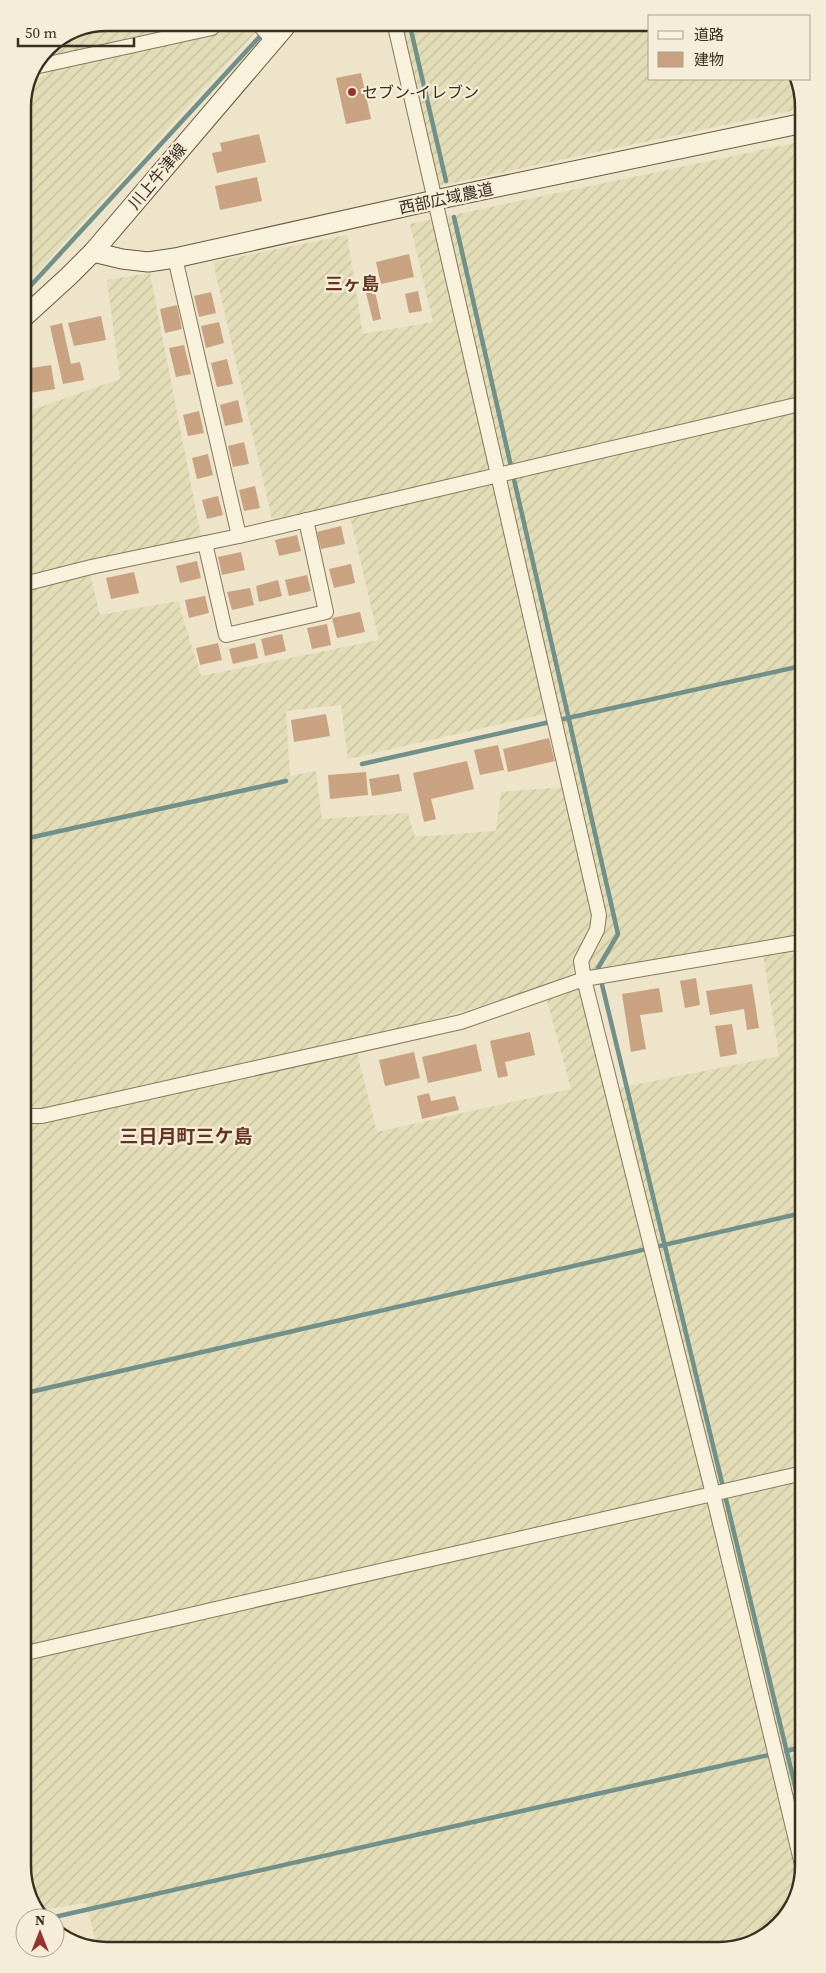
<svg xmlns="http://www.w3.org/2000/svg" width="826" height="1973" font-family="'Source Serif 4','Noto Sans JP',serif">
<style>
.farmland{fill:url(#farmland-furrows);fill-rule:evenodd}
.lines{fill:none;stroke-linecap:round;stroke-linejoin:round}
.stream{stroke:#709089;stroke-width:4.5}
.building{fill:#c9a281}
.street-casing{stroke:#89765e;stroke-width:16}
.secondary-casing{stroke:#6b5841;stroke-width:21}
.street{stroke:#f8f1dc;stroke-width:14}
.secondary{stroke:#f8f1dc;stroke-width:19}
.poi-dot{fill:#953431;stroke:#f5edd8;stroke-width:2}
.labels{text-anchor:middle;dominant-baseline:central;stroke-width:4.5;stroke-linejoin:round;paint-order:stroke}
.poi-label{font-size:16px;fill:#3a2e21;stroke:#f5edd8;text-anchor:start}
.street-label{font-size:16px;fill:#3a2e21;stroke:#f5edd8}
.neighbourhood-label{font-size:18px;font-weight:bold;fill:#643322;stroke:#f5edd8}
.quarter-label{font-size:19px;font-weight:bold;fill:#643322;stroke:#f5edd8}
.rim{fill:none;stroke:#3a2e21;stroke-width:2.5}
</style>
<defs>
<pattern id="farmland-furrows" width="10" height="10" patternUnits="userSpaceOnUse" patternTransform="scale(1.25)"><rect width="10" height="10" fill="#e2ddb7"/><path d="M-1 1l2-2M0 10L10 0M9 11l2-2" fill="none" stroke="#c3be9d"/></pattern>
</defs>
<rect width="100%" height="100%" fill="#ede4c9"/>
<g class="farmland">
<polygon points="650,23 650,79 798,79 799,109 424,189 388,26"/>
<polygon points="260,27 23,288 23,102 34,78 46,75 42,60 48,47 75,29"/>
<path d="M 799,142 L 803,1866 L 786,1917 L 745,1946 L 102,1950 L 98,1949 L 86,1903 L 40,1910 L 27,1892 L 23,413 L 120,379 L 107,280 L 150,273 L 201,536 L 87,561 L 100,615 L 178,601 L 201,676 L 379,640 L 347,504 L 272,519 L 213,262 L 347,235 L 363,334 L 433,322 L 410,224 ZM 341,705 L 348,759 L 548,713 L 565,787 L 501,792 L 496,831 L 415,837 L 408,813 L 322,819 L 316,771 L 290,776 L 286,711 ZM 761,942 L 779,1056 L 619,1088 L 590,971 ZM 544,989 L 571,1089 L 377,1132 L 354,1041 Z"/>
</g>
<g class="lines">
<g class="stream">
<polyline points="410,26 446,181"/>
<polyline points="454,217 618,934 598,968 803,1819"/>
<polyline points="23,294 264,32"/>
<polyline points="362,764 801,666"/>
<polyline points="24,839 286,781"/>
<polyline points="26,1393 802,1213"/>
<polyline points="786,1751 803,1747"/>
<polyline points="50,1918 773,1754"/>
</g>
</g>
<g class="building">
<polygon points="361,73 371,119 346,124 336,78"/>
<polygon points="259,134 266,162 217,173 212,153 222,151 220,143"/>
<polygon points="257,177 262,201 220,210 215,186"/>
<polygon points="409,254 414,277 381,284 376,262"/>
<polygon points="375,291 381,319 373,321 366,293"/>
<polygon points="418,291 422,311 409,313 405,294"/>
<polygon points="211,292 216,313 199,317 194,296"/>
<polygon points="177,305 182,329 165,333 160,309"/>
<polygon points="101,316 106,340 74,346 68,323"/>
<polygon points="219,322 224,343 206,348 201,326"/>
<polygon points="62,323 71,364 80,362 84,380 63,384 50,326"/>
<polygon points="184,345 191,374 176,377 169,348"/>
<polygon points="227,359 233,384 217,387 211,363"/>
<polygon points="30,363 31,368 51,365 55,389 23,394 23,364"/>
<polygon points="238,400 243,422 225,426 220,405"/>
<polygon points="199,411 204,433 188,436 183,415"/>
<polygon points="244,442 249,464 233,467 228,446"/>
<polygon points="208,454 213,475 197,479 192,458"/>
<polygon points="255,486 260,508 244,511 239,490"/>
<polygon points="218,496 223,515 207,519 202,500"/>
<polygon points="341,526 345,544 321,549 317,532"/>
<polygon points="297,535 301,551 279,556 275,540"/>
<polygon points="241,552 245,570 222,575 218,557"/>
<polygon points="197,561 201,578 180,583 176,566"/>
<polygon points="351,564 355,583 334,588 329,569"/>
<polygon points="134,572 139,593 111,599 106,578"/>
<polygon points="307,575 311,591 289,596 285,580"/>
<polygon points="278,580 282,596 259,602 256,586"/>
<polygon points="250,588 254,605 232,610 227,592"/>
<polygon points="205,596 209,613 189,618 185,600"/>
<polygon points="360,612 365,632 337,638 332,618"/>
<polygon points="327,624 331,645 312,649 307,628"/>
<polygon points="282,634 286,651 265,656 261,639"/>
<polygon points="218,643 222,660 200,665 196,648"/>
<polygon points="255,643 258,658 233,664 229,649"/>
<polygon points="326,714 330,736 294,742 291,720"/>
<polygon points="549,738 555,761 508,772 503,749"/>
<polygon points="498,745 504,770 480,775 474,750"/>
<polygon points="467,761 474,789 431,799 436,819 424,822 413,773"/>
<polygon points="366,772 368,795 330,799 328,775"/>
<polygon points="399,774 402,791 372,796 369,779"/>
<polygon points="696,978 700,1005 685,1008 680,981"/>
<polygon points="752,984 759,1028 747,1030 744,1009 710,1015 706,991"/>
<polygon points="659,988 663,1012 640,1015 646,1049 631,1052 622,994"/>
<polygon points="732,1024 737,1054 720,1057 715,1026"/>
<polygon points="530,1032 535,1055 505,1062 508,1076 498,1078 490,1041"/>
<polygon points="476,1044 482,1071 428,1083 422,1057"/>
<polygon points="414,1052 420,1078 385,1086 379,1060"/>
<polygon points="429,1093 431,1101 455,1096 459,1110 422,1119 417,1096"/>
</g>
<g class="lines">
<g class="street-casing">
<g id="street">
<polyline points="395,26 599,915 597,930 581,961 584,979 713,1494 803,1869"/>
<polyline points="261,27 273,40"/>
<polyline points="39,66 212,28"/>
<polyline points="175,258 239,536"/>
<polyline points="205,543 226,635 326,612 306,520"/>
<polyline points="24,584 91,567 239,536 800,404"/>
<polyline points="25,1116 42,1116 461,1022 584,979 801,942"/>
<polyline points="26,1653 803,1473"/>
<polyline points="27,1888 30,1897"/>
</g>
</g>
<g class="secondary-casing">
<g id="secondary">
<polyline points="93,252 122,259 148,262 175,258 435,200 799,124"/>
<polyline points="23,318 69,276 93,252 285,27"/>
</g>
</g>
<use href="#street" class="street"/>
<use href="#secondary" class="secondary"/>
</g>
<circle class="poi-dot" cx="352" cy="92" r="5"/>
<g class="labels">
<g class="poi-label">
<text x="362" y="92">セブン-イレブン</text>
</g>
<g class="street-label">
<text transform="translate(157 176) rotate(-50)">川上牛津線</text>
<text transform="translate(446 198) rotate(-12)">西部広域農道</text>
</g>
<g class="neighbourhood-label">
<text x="352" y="283">三ヶ島</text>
</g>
<g class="quarter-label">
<text x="186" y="1136">三日月町三ケ島</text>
</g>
</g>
<path d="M0 0H826V1973H0ZM107 31H719A76 76 0 0 1 795 107V1866A76 76 0 0 1 719 1942H107A76 76 0 0 1 31 1866V107A76 76 0 0 1 107 31Z" fill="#f5edd8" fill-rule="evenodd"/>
<path class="rim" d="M107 31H719A76 76 0 0 1 795 107V1866A76 76 0 0 1 719 1942H107A76 76 0 0 1 31 1866V107A76 76 0 0 1 107 31Z"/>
<rect x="648" y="15" width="162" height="65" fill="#f5edd8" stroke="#aaa18f"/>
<rect x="658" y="31" width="25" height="8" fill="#f8f1dc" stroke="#aaa18f"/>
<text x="694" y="40" font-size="15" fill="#3a2e21">道路</text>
<rect x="658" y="52" width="25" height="15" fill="#c9a281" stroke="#aaa18f"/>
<text x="694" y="65" font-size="15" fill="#3a2e21">建物</text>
<g transform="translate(40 1933)"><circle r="24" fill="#f5edd8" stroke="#aaa18f"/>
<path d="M0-4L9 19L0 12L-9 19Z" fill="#953431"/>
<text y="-8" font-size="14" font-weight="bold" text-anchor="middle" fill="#3a2e21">N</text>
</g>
<path d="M18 38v8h116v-8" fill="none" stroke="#3a2e21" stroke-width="2.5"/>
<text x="25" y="38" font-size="15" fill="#3a2e21" stroke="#f5edd8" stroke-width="4" paint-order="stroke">50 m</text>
</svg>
